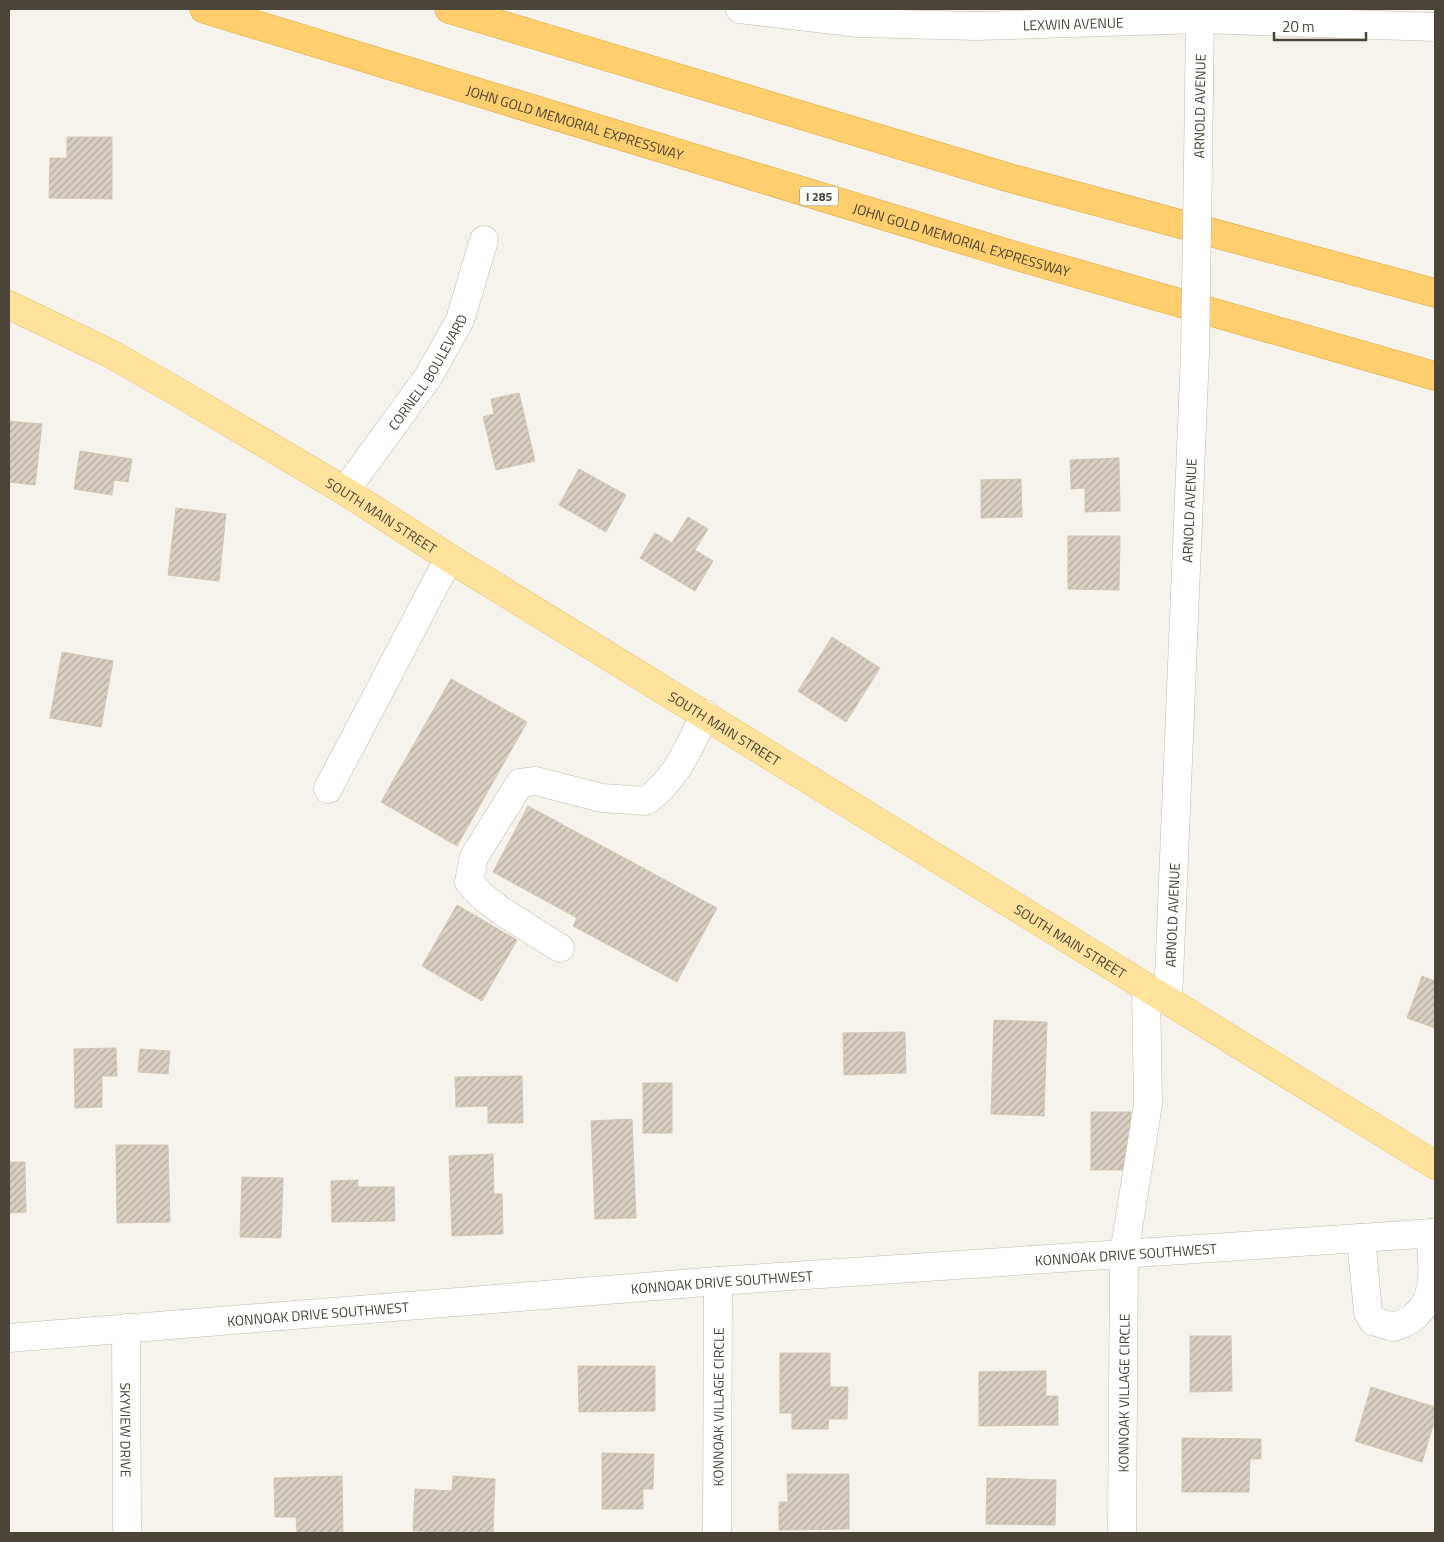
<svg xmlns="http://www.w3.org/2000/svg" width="1444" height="1542" font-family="'Titillium Web',sans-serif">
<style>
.building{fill:url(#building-hatch);stroke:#d3c7b4}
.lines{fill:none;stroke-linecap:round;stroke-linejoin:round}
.minor-casing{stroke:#c2bbae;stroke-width:29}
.major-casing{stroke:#e6c16a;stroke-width:29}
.highway-casing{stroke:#e0a43c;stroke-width:29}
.minor{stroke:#fff;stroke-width:28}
.major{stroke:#ffe39c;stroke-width:28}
.highway{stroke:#ffcf6e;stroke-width:28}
.minor-bridge-casing{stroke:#c2bbae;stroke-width:29;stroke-linecap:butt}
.minor-bridge{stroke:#fff;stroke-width:28}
.labels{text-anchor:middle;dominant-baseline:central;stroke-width:4;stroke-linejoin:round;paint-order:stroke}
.shield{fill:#fff;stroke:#817c74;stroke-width:1}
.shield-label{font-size:12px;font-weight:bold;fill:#4b4439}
.street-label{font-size:14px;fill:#4b4439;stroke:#fff}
</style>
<defs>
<pattern id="building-hatch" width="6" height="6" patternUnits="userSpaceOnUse" patternTransform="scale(1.25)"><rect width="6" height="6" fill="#d8cfc1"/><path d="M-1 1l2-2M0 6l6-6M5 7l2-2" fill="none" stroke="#b1aa9e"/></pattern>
</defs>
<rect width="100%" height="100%" fill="#f6f3ec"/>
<g class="building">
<polygon points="67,137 112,137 112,199 49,198 50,158 67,158"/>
<polygon points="519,393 535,461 496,470 483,417 494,414 491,399"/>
<polygon points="9,421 42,424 35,485 9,482"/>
<polygon points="80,451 132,459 128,482 114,480 112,495 74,489"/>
<polygon points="1119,458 1120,511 1085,512 1085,488 1071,489 1070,460"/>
<polygon points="579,469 626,495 606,532 559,505"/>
<polygon points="1021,479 1022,517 981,518 981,480"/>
<polygon points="176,508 226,514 219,581 168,575"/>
<polygon points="688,517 708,529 695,550 713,561 695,591 640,558 655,533 672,543"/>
<polygon points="1068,536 1120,536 1119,590 1068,589"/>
<polygon points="832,637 880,668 846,722 798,691"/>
<polygon points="62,652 113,661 101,727 50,718"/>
<polygon points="451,679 527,722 457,846 381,802"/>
<polygon points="528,806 717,908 677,982 573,926 577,918 493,872"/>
<polygon points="457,905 517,940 482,1001 422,966"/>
<polygon points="1422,976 1435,981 1435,1028 1407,1018"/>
<polygon points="994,1020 1047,1022 1044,1116 991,1114"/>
<polygon points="905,1032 906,1073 844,1075 843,1033"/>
<polygon points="116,1048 117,1076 102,1076 102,1107 75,1108 74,1049"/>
<polygon points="140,1049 170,1051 168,1074 138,1072"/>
<polygon points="522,1076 523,1123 488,1123 488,1106 456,1107 455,1077"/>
<rect x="643" y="1083" width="29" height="50"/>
<rect x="1091" y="1112" width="40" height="58"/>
<polygon points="632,1119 636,1218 595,1219 591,1121"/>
<polygon points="116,1145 168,1145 170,1222 117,1223"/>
<polygon points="493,1154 494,1194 502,1194 503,1234 452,1236 449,1156"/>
<polygon points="9,1162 25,1162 26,1212 9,1213"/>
<polygon points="242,1177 283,1178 281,1238 240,1237"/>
<polygon points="358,1180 358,1187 394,1187 395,1221 332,1222 331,1181"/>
<polygon points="1190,1336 1231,1336 1232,1391 1190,1392"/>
<polygon points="780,1353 830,1353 830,1387 848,1387 847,1419 829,1419 828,1429 792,1429 792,1413 780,1413"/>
<polygon points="578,1366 655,1366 655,1411 579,1412"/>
<polygon points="1046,1371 1046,1396 1058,1396 1058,1425 979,1426 979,1372"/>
<polygon points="1371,1387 1435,1407 1435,1419 1422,1462 1355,1441"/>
<polygon points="1182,1438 1261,1439 1261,1459 1250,1459 1249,1492 1182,1492"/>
<polygon points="602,1453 654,1454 653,1489 643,1489 643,1509 602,1509"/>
<polygon points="787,1474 849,1474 849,1529 779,1530 779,1502 788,1502"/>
<polygon points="342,1476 343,1533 297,1533 296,1517 275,1517 274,1478"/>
<polygon points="453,1476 495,1479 493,1533 413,1531 415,1489 452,1491"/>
<polygon points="987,1478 1056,1480 1055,1525 986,1524"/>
</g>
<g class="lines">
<g class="minor-casing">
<g id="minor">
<path id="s1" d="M 740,9 L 859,23 L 977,26 L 1200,19 L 1435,27"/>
<path id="s2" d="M 1198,162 L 1200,19"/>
<path id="s3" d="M 345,491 L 428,377 L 460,320 L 484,240"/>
<polyline points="328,789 449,558"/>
<path d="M 560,948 L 500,910 L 482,896 L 469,882 L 474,857 L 520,783 L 536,781 L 602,798 L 646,801 C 678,777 688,749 705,714"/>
<path id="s4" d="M 1168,1001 L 1195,353"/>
<path d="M 1361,1238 L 1368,1312 L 1373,1321 L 1394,1327 C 1401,1324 1410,1321 1415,1316 C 1439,1295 1432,1260 1430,1233"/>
<path id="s5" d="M 126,1328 L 127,1533"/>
<path id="s6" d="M 9,1338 L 718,1281 L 1435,1233"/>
<path id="s7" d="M 717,1533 L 718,1281"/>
<path id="s8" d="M 1122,1533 L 1124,1254 L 1148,1104 L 1146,988"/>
</g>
</g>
<g class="major-casing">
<g id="major">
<path id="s9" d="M 9,305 L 111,354 L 176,391 L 345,491 L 449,558 L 1435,1165"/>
</g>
</g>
<g class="highway-casing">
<g id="highway">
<path id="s10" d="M 204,9 L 1016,256 L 1435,376"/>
<polyline points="449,9 1010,178 1435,293"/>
</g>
</g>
<use href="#minor" class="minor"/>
<use href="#major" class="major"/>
<use href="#highway" class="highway"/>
<g class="minor-bridge-casing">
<polyline id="minor-bridge" points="1195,353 1198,162"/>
</g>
<use href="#minor-bridge" class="minor-bridge"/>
</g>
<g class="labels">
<rect class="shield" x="800" y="186.5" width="38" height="19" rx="4"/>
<g class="shield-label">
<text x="819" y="196">I 285</text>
</g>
<g class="street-label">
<text stroke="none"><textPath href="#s1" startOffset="334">LEXWIN AVENUE</textPath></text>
<text stroke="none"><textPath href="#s2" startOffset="56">ARNOLD AVENUE</textPath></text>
<text stroke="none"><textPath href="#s10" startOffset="388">JOHN GOLD MEMORIAL EXPRESSWAY</textPath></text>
<text stroke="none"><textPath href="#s10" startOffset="792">JOHN GOLD MEMORIAL EXPRESSWAY</textPath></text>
<text stroke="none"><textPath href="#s3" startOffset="145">CORNELL BOULEVARD</textPath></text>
<text stroke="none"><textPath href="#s4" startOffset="491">ARNOLD AVENUE</textPath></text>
<text stroke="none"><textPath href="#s9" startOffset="428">SOUTH MAIN STREET</textPath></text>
<text stroke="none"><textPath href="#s9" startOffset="832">SOUTH MAIN STREET</textPath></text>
<text stroke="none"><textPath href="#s4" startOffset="86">ARNOLD AVENUE</textPath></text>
<text stroke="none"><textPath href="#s9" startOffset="1238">SOUTH MAIN STREET</textPath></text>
<text stroke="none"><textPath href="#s6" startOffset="1120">KONNOAK DRIVE SOUTHWEST</textPath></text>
<text stroke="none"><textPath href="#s6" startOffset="715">KONNOAK DRIVE SOUTHWEST</textPath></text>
<text stroke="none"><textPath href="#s6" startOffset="310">KONNOAK DRIVE SOUTHWEST</textPath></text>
<text stroke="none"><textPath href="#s8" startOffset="140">KONNOAK VILLAGE CIRCLE</textPath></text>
<text stroke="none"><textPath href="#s7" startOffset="126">KONNOAK VILLAGE CIRCLE</textPath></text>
<text stroke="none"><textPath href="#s5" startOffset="102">SKYVIEW DRIVE</textPath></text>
</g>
</g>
<rect width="1444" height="1542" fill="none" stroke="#4b4439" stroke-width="20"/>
<path d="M1274 32v8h92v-8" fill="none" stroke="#4b4439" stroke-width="2.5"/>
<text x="1282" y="32" font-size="15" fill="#4b4439" stroke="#ffffff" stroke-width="4" paint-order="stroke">20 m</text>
</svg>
